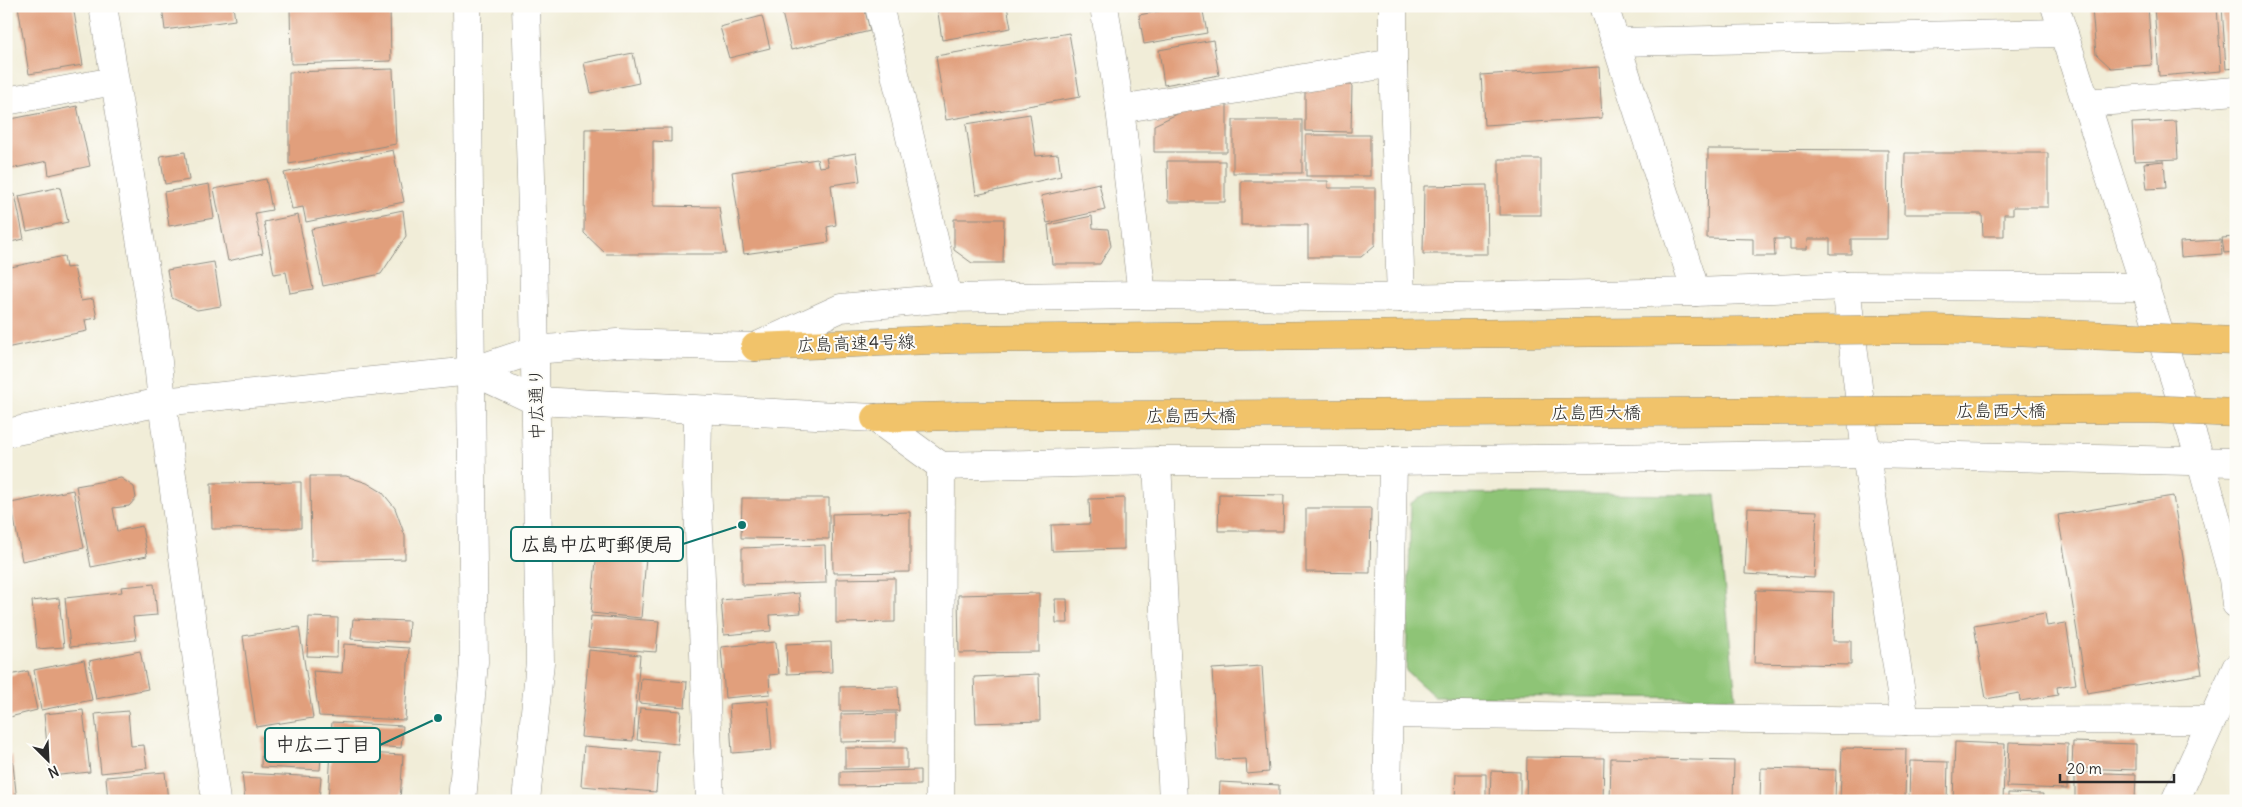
<svg xmlns="http://www.w3.org/2000/svg" width="2242" height="807" font-family="Delius,'Klee One',sans-serif">
<style>
.green{fill:#8ec476;stroke:#5c7850}
.building{fill:#e19f7c}
.lines{fill:none;stroke-linecap:round;stroke-linejoin:round}
.minor-casing{stroke:#8e8c82;stroke-width:29}
.tertiary-casing{stroke:#8e8c82;stroke-width:29}
.motorway-casing{stroke:#8e8c82;stroke-width:29}
.minor{stroke:#fff;stroke-width:28}
.tertiary{stroke:#fff;stroke-width:28}
.motorway{stroke:#f1c36a;stroke-width:28}
.motorway-bridge-casing{stroke:#8e8c82;stroke-width:29;stroke-linecap:butt}
.motorway-bridge{stroke:#f1c36a;stroke-width:28}
.labels{text-anchor:middle;dominant-baseline:central;stroke-width:4;stroke-linejoin:round;paint-order:stroke}
.street-label{font-size:18px;fill:#2b2b2b;stroke:#fdfcf7}
.leader{fill:none;stroke:#0f766e;stroke-width:2}
.callout-dot{fill:#0f766e;stroke:#fdfcf7;stroke-width:2}
.callout{fill:#fdfcf7;stroke:#0f766e;stroke-width:2}
.callout-label{font-size:19px;text-anchor:middle;font-weight:bold;fill:#2b2b2b}
</style>
<rect width="100%" height="100%" fill="#fdfcf7"/>
<filter id="ink" filterUnits="userSpaceOnUse"><feTurbulence type="fractalNoise" baseFrequency=".02" numOctaves="2"/><feDisplacementMap in="SourceGraphic" scale="10" xChannelSelector="R" yChannelSelector="G"/><feConvolveMatrix kernelMatrix="1 2 1 2 8 2 1 2 1" color-interpolation-filters="sRGB"/></filter>
<filter id="wash" filterUnits="userSpaceOnUse"><feTurbulence type="fractalNoise" baseFrequency=".0096" numOctaves="4" result="noise"/><feDisplacementMap in="SourceGraphic" scale="20" xChannelSelector="R" yChannelSelector="G"/><feGaussianBlur stdDeviation="1.12" result="paint"/><feColorMatrix in="noise" values="0 0 0 0 0 0 0 0 0 0 0 0 0 0 0 0 0 1.4 0 .05"/><feComposite in="paint" operator="in"/></filter>
<g filter="url(#wash)">
<rect width="100%" height="100%" fill="#f1edd8"/>
<polygon class="green" points="1427,493 1715,495 1736,698 1434,696 1406,671 1411,503"/>
<g id="blocks">
<g class="building">
<polygon points="18,6 73,6 83,65 29,74"/>
<polygon points="162,6 233,6 235,20 165,30"/>
<polygon points="290,6 390,6 391,61 291,64"/>
<polygon points="812,6 864,6 870,31 791,50 782,13"/>
<polygon points="937,6 1007,6 1011,28 942,40"/>
<polygon points="1185,6 1202,6 1207,33 1144,44 1139,15"/>
<polygon points="2127,6 2148,6 2152,65 2111,68 2096,54 2092,9"/>
<polygon points="2154,6 2217,6 2221,71 2159,76"/>
<polygon points="2222,6 2236,6 2236,68 2226,69"/>
<polygon points="762,16 770,48 729,58 720,27"/>
<polygon points="1069,33 1080,97 946,120 936,56"/>
<polygon points="1213,40 1219,75 1164,85 1159,50"/>
<polygon points="633,53 639,83 591,93 584,63"/>
<polygon points="1599,67 1602,118 1484,125 1481,75"/>
<polygon points="393,69 396,144 289,164 289,72"/>
<polygon points="1305,85 1352,85 1351,132 1305,131"/>
<polygon points="1196,105 1227,105 1227,152 1154,152 1154,125"/>
<polygon points="77,106 90,166 49,175 47,161 6,170 6,120"/>
<polygon points="1030,114 1036,156 1058,154 1061,176 976,195 966,124"/>
<rect x="1233" y="120" width="69" height="53"/>
<polygon points="2176,121 2178,159 2134,161 2132,123"/>
<polygon points="671,128 671,142 653,141 653,206 719,207 726,254 606,254 584,233 585,129"/>
<rect x="1306" y="135" width="64" height="41"/>
<polygon points="1708,149 1888,150 1887,239 1851,239 1851,254 1830,254 1830,239 1808,239 1807,249 1790,249 1790,239 1774,239 1775,256 1753,256 1753,239 1707,238"/>
<polygon points="393,150 404,202 306,222 303,207 292,209 284,173"/>
<polygon points="185,152 189,180 165,184 160,156"/>
<polygon points="856,153 860,181 831,185 836,225 827,227 829,242 744,254 732,172 817,159 819,167 828,166 826,158"/>
<polygon points="1905,153 2048,153 2048,207 2013,207 2013,214 2004,214 2004,236 1983,236 1982,214 1904,214"/>
<rect x="1499" y="159" width="42" height="56"/>
<polygon points="1167,161 1225,161 1225,202 1168,202"/>
<polygon points="2164,161 2166,188 2147,189 2144,163"/>
<polygon points="266,179 272,210 255,213 263,253 228,261 214,189"/>
<polygon points="1241,181 1328,181 1328,188 1375,188 1375,245 1361,257 1308,257 1308,225 1241,225"/>
<polygon points="1099,183 1105,210 1047,223 1041,196"/>
<polygon points="209,184 214,218 169,226 164,192"/>
<polygon points="1487,185 1488,254 1423,254 1424,186"/>
<polygon points="60,187 68,222 27,231 19,196"/>
<polygon points="15,194 24,239 6,243 6,195"/>
<polygon points="403,210 406,236 381,274 323,286 311,229"/>
<polygon points="298,215 313,289 290,293 286,272 274,274 264,222"/>
<polygon points="1092,216 1093,228 1108,229 1111,246 1100,264 1052,264 1048,225"/>
<polygon points="954,219 1004,219 1003,263 972,263 954,250"/>
<polygon points="2236,237 2236,252 2224,253 2222,238"/>
<polygon points="2221,240 2222,254 2181,257 2180,242"/>
<polygon points="64,256 66,268 74,267 81,301 93,299 97,318 85,320 87,331 6,348 6,268"/>
<polygon points="214,262 221,306 197,310 172,298 167,270"/>
<polygon points="310,476 346,476 367,483 382,492 395,508 405,536 405,559 311,561"/>
<polygon points="121,478 134,487 136,498 129,506 113,508 117,531 142,526 147,556 91,567 76,486"/>
<polygon points="301,482 301,528 212,529 211,483"/>
<polygon points="73,490 84,548 22,561 11,503"/>
<polygon points="1219,494 1284,495 1283,531 1218,531"/>
<polygon points="2173,496 2202,674 2087,693 2058,515"/>
<polygon points="742,498 829,498 829,539 741,538"/>
<polygon points="1124,498 1124,549 1052,551 1051,525 1090,524 1089,499"/>
<polygon points="1306,508 1371,508 1370,573 1306,572"/>
<polygon points="1748,508 1817,511 1814,578 1745,574"/>
<polygon points="910,512 910,572 833,573 832,514"/>
<polygon points="598,540 647,545 641,618 591,613"/>
<polygon points="825,545 826,583 742,585 742,548"/>
<polygon points="895,578 895,622 836,623 836,579"/>
<polygon points="154,584 157,615 133,617 136,640 70,647 65,598 122,592 121,587"/>
<polygon points="1756,590 1834,592 1833,641 1851,641 1851,665 1754,663"/>
<polygon points="799,593 801,613 770,615 771,631 724,635 721,600"/>
<polygon points="1039,593 1039,652 959,653 958,595"/>
<polygon points="59,598 64,647 37,649 32,601"/>
<polygon points="1055,599 1067,599 1068,623 1056,623"/>
<polygon points="2045,613 2047,626 2066,623 2076,684 2057,687 2058,695 2020,701 2019,693 1986,699 1974,625"/>
<polygon points="591,616 659,621 656,652 588,647"/>
<polygon points="309,617 338,618 337,657 307,656"/>
<polygon points="353,619 409,621 408,642 351,639"/>
<polygon points="299,627 313,718 256,727 243,636"/>
<polygon points="776,642 779,674 769,675 770,694 725,698 721,647"/>
<polygon points="831,642 832,672 787,674 786,644"/>
<polygon points="344,644 409,648 405,720 319,716 313,671 342,673"/>
<polygon points="589,650 640,655 633,741 581,737"/>
<polygon points="140,651 148,689 96,699 89,661"/>
<polygon points="84,660 92,700 41,710 34,670"/>
<polygon points="1262,666 1269,772 1247,774 1246,759 1217,760 1212,669"/>
<polygon points="28,671 37,710 6,718 6,676"/>
<polygon points="1039,674 1040,721 976,723 974,677"/>
<polygon points="641,678 687,682 685,707 639,703"/>
<polygon points="898,686 899,711 840,711 840,687"/>
<polygon points="768,701 772,750 732,753 729,704"/>
<polygon points="640,708 681,711 678,744 637,740"/>
<polygon points="83,710 90,772 50,776 44,714"/>
<polygon points="128,711 131,746 144,745 147,768 101,773 95,714"/>
<polygon points="896,713 896,741 841,742 841,714"/>
<polygon points="332,722 403,726 401,748 330,743"/>
<polygon points="323,733 320,770 261,767 262,737"/>
<polygon points="1955,742 2005,744 2003,801 1953,801"/>
<polygon points="2009,742 2068,744 2067,789 2007,787"/>
<polygon points="2073,742 2136,744 2136,770 2072,768"/>
<polygon points="584,746 659,752 656,792 581,786"/>
<polygon points="845,748 907,748 907,768 845,769"/>
<polygon points="1842,748 1906,749 1905,801 1840,801"/>
<polygon points="331,751 403,755 400,801 328,801"/>
<polygon points="12,755 17,801 6,801 6,756"/>
<polygon points="1527,757 1604,758 1603,801 1526,801"/>
<polygon points="1611,758 1734,761 1733,801 1610,801"/>
<polygon points="1910,761 1948,762 1947,801 1909,801"/>
<polygon points="1761,768 1836,770 1835,801 1760,801"/>
<polygon points="920,770 920,785 840,786 840,772"/>
<polygon points="1491,771 1520,772 1520,801 1490,801"/>
<polygon points="165,772 168,801 108,801 106,777"/>
<polygon points="2075,772 2136,774 2135,801 2075,801"/>
<polygon points="242,773 321,777 319,801 245,801"/>
<polygon points="1456,774 1486,774 1486,801 1455,801"/>
<polygon points="1220,782 1279,785 1279,801 1219,801"/>
<polygon points="2008,793 2043,794 2042,801 2008,801"/>
</g>
</g>
</g>
<g filter="url(#ink)">
<use href="#blocks" fill-opacity="0" stroke="#8e8c82" stroke-width="1"/>
<g class="lines">
<g class="minor-casing">
<g id="minor">
<polyline points="879,6 948,298"/>
<polyline points="1104,6 1120,109 1142,295"/>
<polyline points="1393,6 1393,63 1401,298"/>
<polyline points="1604,6 1696,292"/>
<polyline points="2055,6 2201,462 2233,579 2236,604"/>
<polyline points="1616,42 2064,33"/>
<polyline points="6,101 114,81"/>
<polyline points="2086,103 2236,91"/>
<polyline points="1120,109 1393,63"/>
<polyline points="1846,286 1866,454 1905,721"/>
<polyline points="755,347 841,308 948,298 1142,295 1401,298 1696,292 1846,286 2146,287"/>
<polyline points="162,402 216,801"/>
<polyline points="698,411 697,481 710,801"/>
<polyline points="875,418 941,466 1157,461 1393,461 1866,454 2236,462"/>
<polyline points="1157,461 1173,801"/>
<polyline points="1389,714 1905,721 2212,720"/>
<polyline points="940,801 941,466"/>
<polyline points="1387,801 1393,461"/>
<polyline points="2175,801 2236,668"/>
</g>
</g>
<g class="tertiary-casing">
<g id="tertiary">
<polyline points="103,6 155,332 162,402"/>
<polyline points="472,371 536,401 875,418"/>
<polyline points="6,433 162,402 472,371 535,350 617,343 755,347"/>
<polyline points="462,801 474,662 467,6"/>
<polyline points="526,801 540,662 533,245 526,6"/>
</g>
</g>
<g class="motorway-casing">
<g id="motorway">
<polyline points="755,347 957,339"/>
<polyline points="875,418 956,416"/>
</g>
</g>
<use href="#minor" class="minor"/>
<use href="#tertiary" class="tertiary"/>
<use href="#motorway" class="motorway"/>
<g class="motorway-bridge-casing">
<g id="motorway-bridge">
<polyline points="957,339 1935,329 2236,341"/>
<polyline points="956,416 2148,409 2236,413"/>
</g>
</g>
<use href="#motorway-bridge" class="motorway-bridge"/>
</g>
</g>
<g class="labels">
<g class="street-label">
<text transform="translate(856 343) rotate(-2)">広島高速4号線</text>
<text transform="translate(536 404) rotate(-91)">中広通り</text>
<text x="2001" y="410">広島西大橋</text>
<text x="1596" y="412">広島西大橋</text>
<text x="1191" y="415">広島西大橋</text>
</g>
</g>
<path class="leader" d="M742 525L683 544M438 718L380 745"/>
<g class="callout-dot">
<circle cx="742" cy="525" r="5"/>
<circle cx="438" cy="718" r="5"/>
</g>
<g class="callout">
<rect x="511" y="527" width="172" height="34" rx="5"/>
<rect x="265" y="728" width="115" height="34" rx="5"/>
</g>
<g class="callout-label">
<text x="597" y="551">広島中広町郵便局</text>
<text x="323" y="751">中広二丁目</text>
</g>
<rect width="2242" height="807" fill="none" stroke="#fdfcf7" stroke-width="25"/>
<g transform="translate(48 760) rotate(156)" stroke="#fdfcf7" stroke-width="4" paint-order="stroke">
<path d="M0-4L9 19L0 12L-9 19Z" fill="#2b2b2b"/>
<text y="-8" font-size="14" font-weight="bold" text-anchor="middle" fill="#2b2b2b">N</text>
</g>
<path d="M2060 774v8h114v-8" fill="none" stroke="#2b2b2b" stroke-width="2.5"/>
<text x="2067" y="774" font-size="15" fill="#2b2b2b" stroke="#fdfcf7" stroke-width="4" paint-order="stroke">20 m</text>
</svg>
